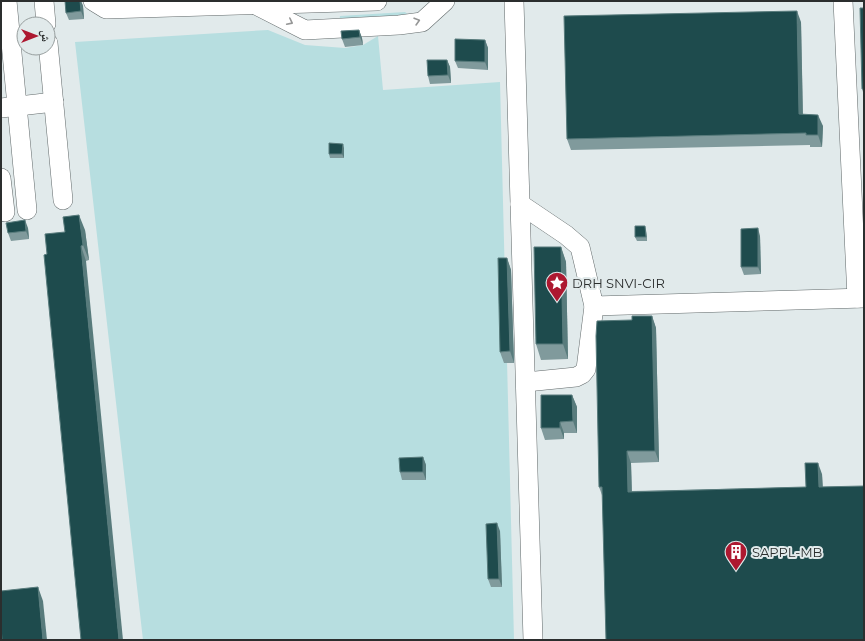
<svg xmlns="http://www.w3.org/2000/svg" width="865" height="641" font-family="Montserrat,'Noto Naskh Arabic',sans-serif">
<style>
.green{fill:#b7dee0}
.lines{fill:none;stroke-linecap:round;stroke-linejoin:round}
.minor-casing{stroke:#61696a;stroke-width:20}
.minor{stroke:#fff;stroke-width:19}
.wall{fill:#809a9c}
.shaded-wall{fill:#587b7c}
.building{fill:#1e4b4d;stroke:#587b7c}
.oneway{stroke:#959696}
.labels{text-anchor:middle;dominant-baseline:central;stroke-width:4;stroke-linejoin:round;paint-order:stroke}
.poi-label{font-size:13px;fill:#2b2e2e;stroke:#e1eaeb;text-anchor:start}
</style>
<rect width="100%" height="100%" fill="#e1eaeb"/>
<g class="green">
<polygon points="405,12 410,16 339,22 340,16"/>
<polygon points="268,30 305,45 345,48 363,45 378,36 383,90 500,82 514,640 143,640 75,42"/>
</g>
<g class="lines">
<g class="minor-casing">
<g id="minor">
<polyline points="7,1 27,210"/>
<polyline points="44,1 46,24"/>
<polyline points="93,1 106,9 377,1"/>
<polyline points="514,1 533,640"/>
<polyline points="843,1 857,298"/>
<polyline points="256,5 305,30 399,25 422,22 445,1"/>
<polyline points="48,43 63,200"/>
<polyline points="1,108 54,102"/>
<polyline points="1,178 5,212"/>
<polyline points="520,204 566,235 580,247 594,306 864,298"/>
<polyline points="526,382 576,377 582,374 586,369 594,306"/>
</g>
</g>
<use href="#minor" class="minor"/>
</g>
<g class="wall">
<polygon points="65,1 81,1 83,6 84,19 69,20 66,13"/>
<polygon points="864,8 864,95 862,89"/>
<polygon points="801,22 803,114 823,126 822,147 810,147 810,145 571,150 567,139"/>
<polygon points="359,30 362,38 363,45 345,47 342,39"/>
<polygon points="485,40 488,48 488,70 458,68 455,61"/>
<polygon points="447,60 450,67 451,83 430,84 428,76"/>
<polygon points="344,148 344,158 330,158 329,154"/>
<polygon points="28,228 29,239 11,241 8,233"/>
<polygon points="85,230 89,260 86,261 47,254 65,232"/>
<polygon points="646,230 647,241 637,241 635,237"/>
<polygon points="760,236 761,274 744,275 741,267"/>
<polygon points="561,247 566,262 568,359 541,360 536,344"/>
<polygon points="507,258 511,270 514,363 504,363 500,352"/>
<polygon points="652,316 656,328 659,462 631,463 632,491 806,487 822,474 823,487 602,495 599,487 632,320"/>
<polygon points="572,395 577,407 577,433 564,433 564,439 545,440 541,428"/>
<polygon points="423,457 426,465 426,480 402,480 400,472"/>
<polygon points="500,531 502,587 491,587 488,579"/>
</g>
<g class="shaded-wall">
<polygon points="80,1 81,1 83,6 84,19 81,11"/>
<polygon points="797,11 801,22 803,126 799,114"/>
<polygon points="359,30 362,38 363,45 360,37"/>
<polygon points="485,40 488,48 488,70 485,62"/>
<polygon points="447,60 450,67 451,83 448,75"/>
<polygon points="818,115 823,126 822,147 818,135"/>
<polygon points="343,144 344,148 344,158 342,154"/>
<polygon points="79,215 85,230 89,260 83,245"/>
<polygon points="25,220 28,228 29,239 26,231"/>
<polygon points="645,226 646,230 647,241 646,237"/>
<polygon points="758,228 760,236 761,274 758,267"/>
<polygon points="81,246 86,261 123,640 119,640"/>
<polygon points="561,247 566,262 568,359 563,344"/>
<polygon points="507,258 511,270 514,363 510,351"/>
<polygon points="652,316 656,328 659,462 655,451"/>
<polygon points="572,395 577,407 577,433 573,421"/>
<polygon points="560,422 564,433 564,439 560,428"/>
<polygon points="627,451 631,463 632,503 628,492"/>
<polygon points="423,457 426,465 426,480 423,472"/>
<polygon points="818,463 822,474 823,498 819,487"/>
<polygon points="497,523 500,531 502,587 499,579"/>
<polygon points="38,587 43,601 47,640 43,640"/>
</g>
<g class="building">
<polygon points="65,1 80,1 81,11 66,13"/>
<polygon points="860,8 864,8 864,89 862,89"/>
<polygon points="797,11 799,114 818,115 818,135 806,135 806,133 567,139 564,16"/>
<polygon points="359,30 360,37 342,39 341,31"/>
<polygon points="455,39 485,40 485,62 455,61"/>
<polygon points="427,60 447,60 448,75 428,76"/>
<polygon points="329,143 343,144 342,154 329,154"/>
<polygon points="79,215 83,245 81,246 119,640 81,640 44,255 47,254 45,234 65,232 63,217"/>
<polygon points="25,220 26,231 8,233 6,223"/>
<polygon points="635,226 645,226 646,237 635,237"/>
<polygon points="758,228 758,267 741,267 741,229"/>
<polygon points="534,247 561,247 563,344 536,344"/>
<polygon points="498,258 507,258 510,351 500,352"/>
<polygon points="632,316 652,316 655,451 627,451 628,492 806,487 805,463 818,463 819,487 864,486 864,640 606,640 602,487 599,487 596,336 597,321 632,320"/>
<polygon points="541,395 572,395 573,421 560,422 560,428 541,428"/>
<polygon points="423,457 423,472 400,472 399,458"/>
<polygon points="497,523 499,579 488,579 486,524"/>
<polygon points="38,587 43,640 2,640 1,627 1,591"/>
</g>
<defs><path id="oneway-chevron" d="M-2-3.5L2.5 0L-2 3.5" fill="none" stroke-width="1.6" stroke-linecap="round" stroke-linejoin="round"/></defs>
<g class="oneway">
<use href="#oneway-chevron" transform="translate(417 21) rotate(-16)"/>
<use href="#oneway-chevron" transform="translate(290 22) rotate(27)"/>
</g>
<defs>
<g id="sight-pin" transform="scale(1.15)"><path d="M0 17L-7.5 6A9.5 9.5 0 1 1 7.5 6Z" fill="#ad1830" stroke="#e1eaeb"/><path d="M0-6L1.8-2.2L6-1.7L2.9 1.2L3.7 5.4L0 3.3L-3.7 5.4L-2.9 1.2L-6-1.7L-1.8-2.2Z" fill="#fff"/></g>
<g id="building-pin" transform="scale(1.15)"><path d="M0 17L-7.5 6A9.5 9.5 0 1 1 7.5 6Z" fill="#ad1830" stroke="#e1eaeb"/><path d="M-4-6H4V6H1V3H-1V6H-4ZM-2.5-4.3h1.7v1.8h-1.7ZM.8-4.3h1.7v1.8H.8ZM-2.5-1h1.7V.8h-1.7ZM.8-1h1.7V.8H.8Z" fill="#fff"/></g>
</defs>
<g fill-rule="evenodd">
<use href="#sight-pin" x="557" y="283"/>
<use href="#building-pin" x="736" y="552"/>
</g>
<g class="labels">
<g class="poi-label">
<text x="572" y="283">DRH SNVI-CIR</text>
<text x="752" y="552">SAPPL-MB</text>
</g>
</g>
<rect width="865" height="641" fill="none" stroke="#2b2e2e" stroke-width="4"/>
<g transform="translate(36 36) rotate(90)"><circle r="19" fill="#e1eaeb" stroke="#989f9f"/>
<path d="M0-3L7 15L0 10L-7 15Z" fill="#ad1830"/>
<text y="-6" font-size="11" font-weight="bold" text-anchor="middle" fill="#2b2e2e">ش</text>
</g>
</svg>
